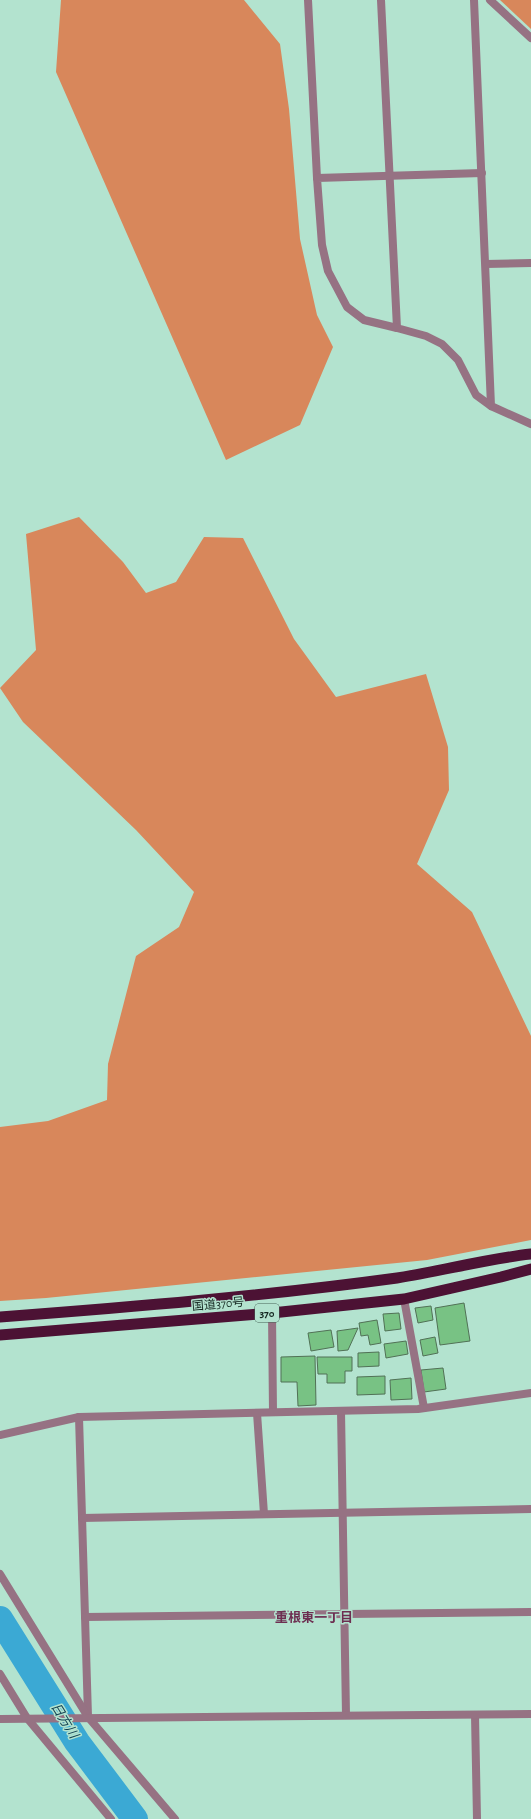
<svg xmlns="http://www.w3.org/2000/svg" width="531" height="1819" font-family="'Alegreya Sans','Noto Sans JP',sans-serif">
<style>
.forest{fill:#d8875b}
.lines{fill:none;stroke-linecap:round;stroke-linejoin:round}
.river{stroke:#3ba9d4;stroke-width:26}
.building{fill:#78c284;stroke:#517156}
.minor{stroke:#967283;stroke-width:8}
.tertiary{stroke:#967283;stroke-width:8}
.trunk{stroke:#4c1234;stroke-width:11}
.labels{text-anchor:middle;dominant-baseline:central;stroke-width:3;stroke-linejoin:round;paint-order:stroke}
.shield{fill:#b3e3cf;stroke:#446055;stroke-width:1}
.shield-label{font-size:11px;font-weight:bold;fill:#152821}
.street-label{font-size:12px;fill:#152821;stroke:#b3e3cf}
.neighbourhood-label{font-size:13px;font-weight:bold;fill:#6d2e51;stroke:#b3e3cf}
.water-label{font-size:13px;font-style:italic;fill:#0e3d4f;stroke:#b3e3cf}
</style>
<rect width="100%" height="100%" fill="#b3e3cf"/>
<g class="forest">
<polygon points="61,0 244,0 280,44 289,109 300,239 317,315 333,347 300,425 226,460 56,72"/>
<polygon points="500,0 531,0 531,29"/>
<polygon points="79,517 123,562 146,593 176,582 204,537 243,538 294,639 336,697 426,674 448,747 449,790 417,864 472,912 531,1036 531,1240 427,1260 46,1298 0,1301 0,1127 48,1121 107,1100 108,1064 136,956 179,927 194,892 136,830 23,722 0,688 36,650 26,534"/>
</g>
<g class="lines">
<polyline class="river" points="0,1619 77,1742 135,1819"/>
</g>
<g class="building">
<polygon points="464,1303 470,1341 440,1345 435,1308"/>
<polygon points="431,1306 433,1320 418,1323 415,1308"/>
<polygon points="399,1313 401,1329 385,1331 383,1314"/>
<polygon points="377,1320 381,1343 370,1345 368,1335 361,1336 359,1323"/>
<polygon points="358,1328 348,1350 338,1351 337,1331"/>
<polygon points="331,1330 334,1347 311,1351 308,1333"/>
<polygon points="435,1337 438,1353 423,1356 420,1340"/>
<polygon points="406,1341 408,1354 386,1358 384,1344"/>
<polygon points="379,1352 379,1366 358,1367 358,1353"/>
<polygon points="315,1356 316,1405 298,1406 297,1382 281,1382 281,1357"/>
<polygon points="317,1357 352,1357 352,1371 345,1371 345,1383 327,1383 327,1374 318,1374"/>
<polygon points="443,1368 446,1389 424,1392 421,1370"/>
<polygon points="385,1376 385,1394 357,1395 357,1377"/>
<polygon points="411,1378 412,1399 391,1400 390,1380"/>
</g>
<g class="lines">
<g class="minor">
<polyline points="308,0 317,178"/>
<polyline points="381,0 397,328 426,336 442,344 458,360 476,395 491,406"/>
<polyline points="490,0 531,38"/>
<polyline points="486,264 531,263"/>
<polyline points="397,328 364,320 347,307 328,271 322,245 317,178 482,173"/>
<polyline points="404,1299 424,1408"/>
<polyline points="272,1313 273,1412"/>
<polyline points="341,1411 346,1715"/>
<polyline points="257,1413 264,1514"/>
<polyline points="79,1417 88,1716"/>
<polyline points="0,1435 79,1417 418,1409 531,1393"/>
<polyline points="82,1518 531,1509"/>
<polyline points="0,1574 88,1717 175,1819"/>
<polyline points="85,1617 531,1612"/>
<polyline points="0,1674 27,1718 111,1819"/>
<polyline points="475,1715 477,1819"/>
</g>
<g class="tertiary">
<polyline points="474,0 491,406 531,424"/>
<polyline points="0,1719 531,1714"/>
</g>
<g class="trunk">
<path d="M 0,1317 C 133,1307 265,1296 397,1278 C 442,1271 486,1259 531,1254"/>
<polyline points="0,1335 272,1313 404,1299 501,1277 531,1269"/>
</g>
</g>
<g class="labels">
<rect class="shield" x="255" y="1304" width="24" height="18" rx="3"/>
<g class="shield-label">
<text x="267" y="1313">370</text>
</g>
<g class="street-label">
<text transform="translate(218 1304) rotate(-5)">国道370号</text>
</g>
<g class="neighbourhood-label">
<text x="314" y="1618">重根東一丁目</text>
</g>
<g class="water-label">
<text transform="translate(64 1721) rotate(58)">日方川</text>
</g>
</g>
</svg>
